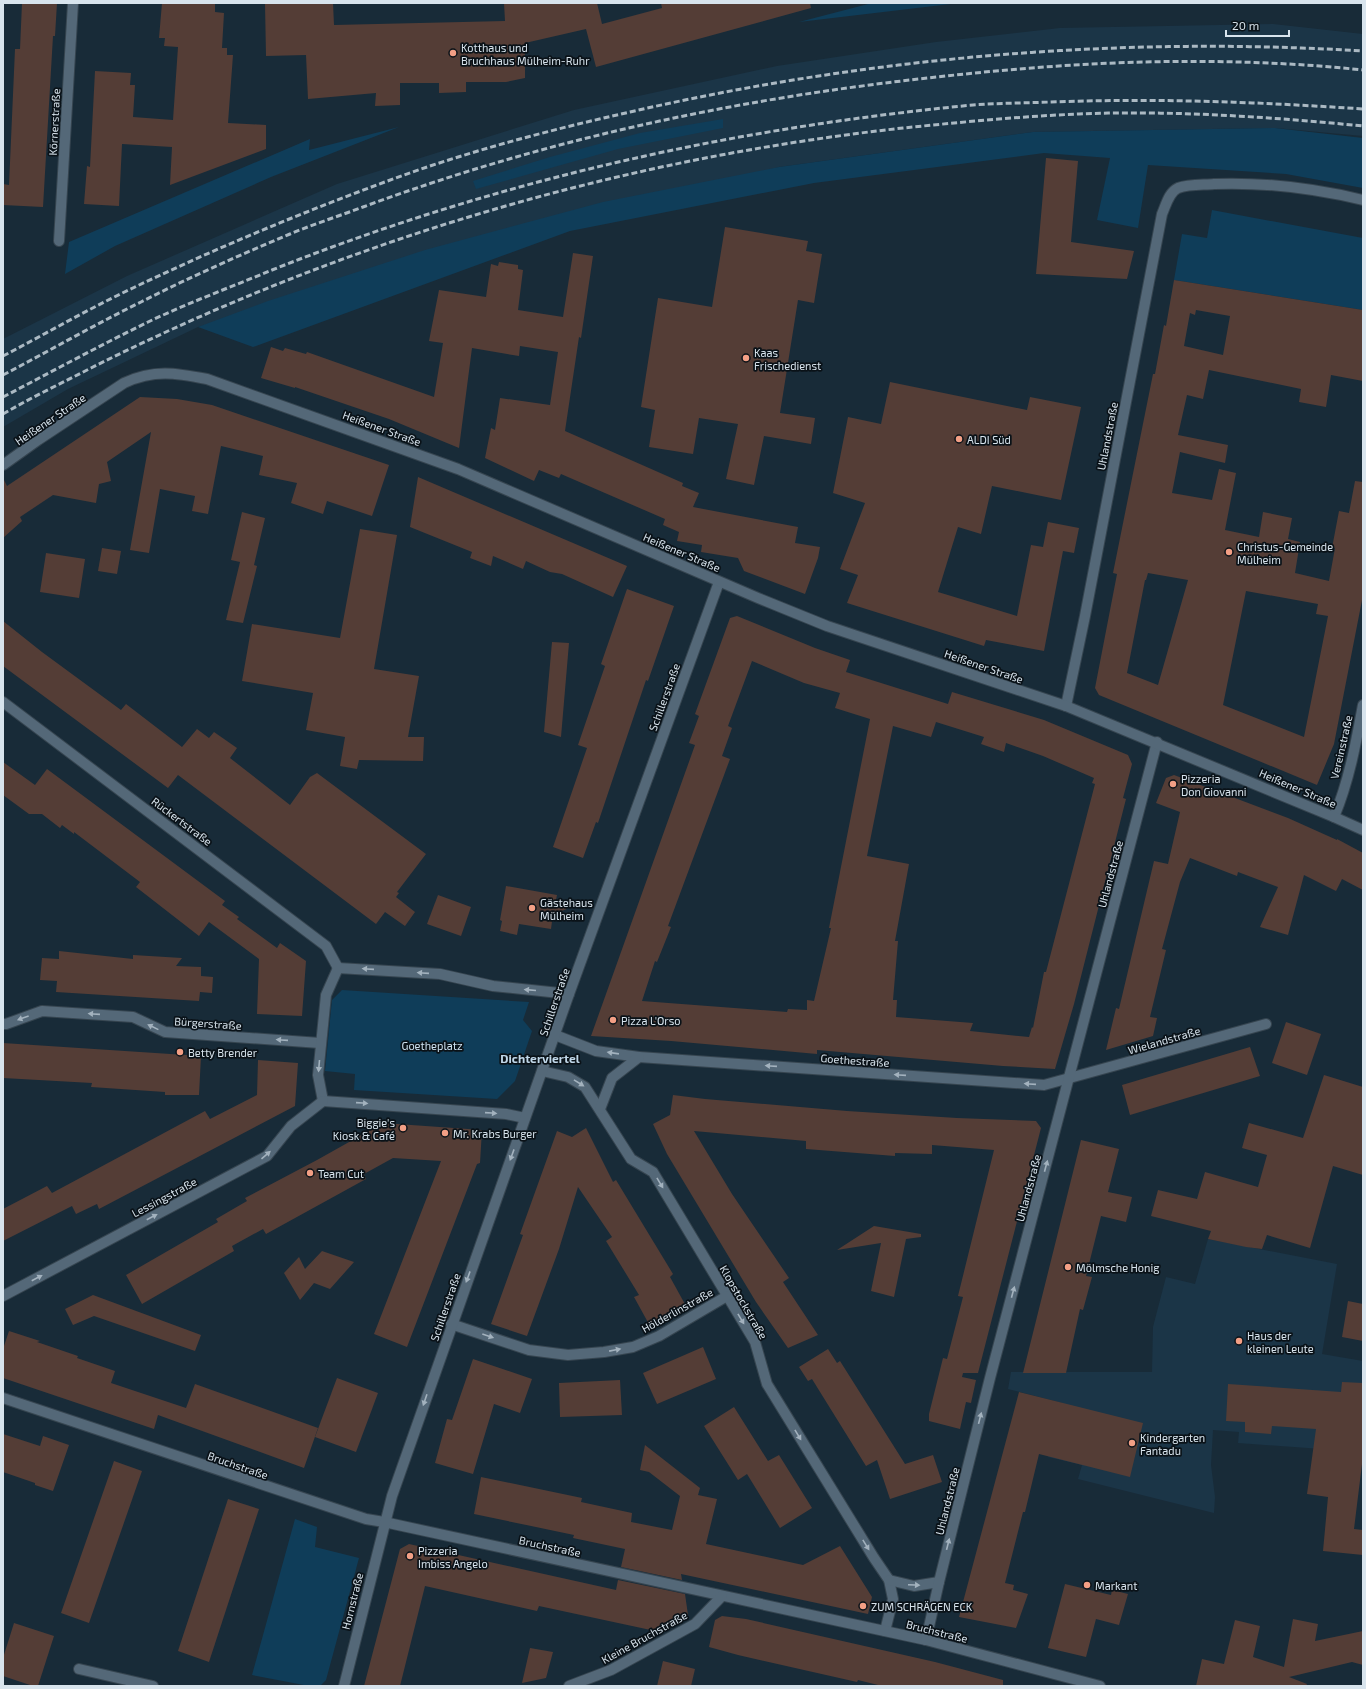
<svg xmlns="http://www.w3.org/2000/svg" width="1366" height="1689" font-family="'Exo 2',sans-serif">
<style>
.built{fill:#1b3547}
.green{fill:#0f3d59}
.building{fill:#543d36;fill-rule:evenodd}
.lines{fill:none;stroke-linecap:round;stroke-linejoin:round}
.street-casing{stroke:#364550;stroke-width:12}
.secondary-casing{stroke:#364550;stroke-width:12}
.street{stroke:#546878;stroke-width:10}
.secondary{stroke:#546878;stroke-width:10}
.rail{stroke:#abb9c3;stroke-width:3;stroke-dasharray:6 3;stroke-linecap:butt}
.oneway{fill:#a3b2be}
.poi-dot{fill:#f39f85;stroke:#0a1218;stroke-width:1.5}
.labels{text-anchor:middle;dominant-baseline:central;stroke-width:3.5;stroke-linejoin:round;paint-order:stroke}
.poi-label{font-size:11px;fill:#d8e4ed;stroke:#0a1218;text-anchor:start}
.street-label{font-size:11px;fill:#d8e4ed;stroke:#0a1218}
.park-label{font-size:11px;fill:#cee2f1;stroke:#0a1218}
.neighbourhood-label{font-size:12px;font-weight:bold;fill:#c1d8ea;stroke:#0a1218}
</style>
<rect width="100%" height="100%" fill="#182b38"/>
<g class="built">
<polygon points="1273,24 1363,34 1363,136 1275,128 1033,132 779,167 198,327 68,389 3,427 3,339 127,276 337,184 574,110 777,66 936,42 1060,28"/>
<polygon points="1208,1239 1337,1264 1322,1354 1363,1361 1363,1452 1238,1443 1239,1432 1213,1430 1211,1465 1215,1497 1214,1513 1078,1479 1082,1465 1048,1457 1062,1403 1008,1389 1011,1372 1152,1372 1153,1327 1166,1277 1195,1284"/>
</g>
<g class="green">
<polygon points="872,3 959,3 799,22"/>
<polygon points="723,119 723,128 618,149 476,189 473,181 550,157 640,133"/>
<polygon points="399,127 271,177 115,246 65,274 69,242 310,139 309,150"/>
<polygon points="1275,128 1363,138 1363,188 1286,174 1148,165 1138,228 1097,220 1110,158 1044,153 814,183 570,231 253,347 198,327 268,301 425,250 603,202 779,167 1033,132"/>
<polygon points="1212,210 1363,238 1363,310 1174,280 1182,234 1207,238"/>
<polygon points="342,990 529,1002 523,1020 532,1031 515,1081 497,1099 354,1090 355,1074 325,1071 332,1000"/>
<polygon points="295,1519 317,1527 315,1547 359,1558 326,1680 320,1686 309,1686 252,1675"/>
</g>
<g class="building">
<polygon points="22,3 57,3 55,36 53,36 43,207 3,205 3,184 9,185 15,49 20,49"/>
<polygon points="162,3 215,3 215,12 224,13 222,48 227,48 227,55 233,55 228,123 266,125 266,149 170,185 172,147 122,144 119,206 84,204 87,166 90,167 95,71 131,73 130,85 135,85 133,117 173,120 178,47 164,46 165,38 159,38"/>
<polygon points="277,3 333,3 334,25 505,21 504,3 597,3 602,24 662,8 661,3 810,3 811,8 596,67 586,29 525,43 525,78 506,82 466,82 466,92 439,93 439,83 400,83 400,105 375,106 376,93 308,99 306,55 266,56 265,4"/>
<polygon points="1046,158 1078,161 1071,242 1134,251 1127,279 1036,274"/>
<polygon points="725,227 808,241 806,251 822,254 814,303 798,300 780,413 815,418 811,444 764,436 754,485 726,479 738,424 699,418 693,454 649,447 655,410 641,407 658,298 712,307"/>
<polygon points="573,253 593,256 581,338 579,337 565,431 683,483 682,486 699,493 693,507 798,527 795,543 820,547 818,558 805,594 744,571 738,558 701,552 702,545 677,541 679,532 663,525 665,519 561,474 559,478 539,470 534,481 485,458 491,428 495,430 500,398 550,405 558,352 520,346 519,356 472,348 459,448 389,419 295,387 295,388 261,378 271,347 283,351 285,348 306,354 307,352 434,397 443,343 429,341 439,290 486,297 491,264 498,266 499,262 518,265 518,269 523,270 518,310 563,317"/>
<path d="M 1174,280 L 1363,310 L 1363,381 L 1331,375 L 1326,407 L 1299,402 L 1301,389 L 1209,370 L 1203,399 L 1187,395 L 1178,435 L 1228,445 L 1225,463 L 1180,452 L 1172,493 L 1212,500 L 1219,469 L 1236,473 L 1225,530 L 1259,537 L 1263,512 L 1292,518 L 1288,539 L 1300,542 L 1295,573 L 1329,581 L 1335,548 L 1332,548 L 1339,511 L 1349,513 L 1355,481 L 1363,482 L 1363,595 L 1334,744 L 1317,785 L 1099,695 L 1095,688 L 1117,574 L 1113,573 L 1153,374 L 1155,374 L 1164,325 L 1166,326 ZM 1196,310 L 1230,316 L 1223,355 L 1184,346 L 1190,313 L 1195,315 ZM 1148,573 L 1188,580 L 1158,685 L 1127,673 L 1145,580 L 1146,580 ZM 1246,591 L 1318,604 L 1316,614 L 1328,616 L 1304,737 L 1223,705 Z"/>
<polygon points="890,382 1027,410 1030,397 1081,407 1061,500 992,486 981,534 958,527 938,592 1017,616 1031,545 1043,547 1048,522 1079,528 1074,553 1063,551 1044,651 986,640 984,646 847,603 858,575 840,569 865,503 833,493 848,417 881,424"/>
<polygon points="140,397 177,399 212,405 389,465 372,516 327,501 323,514 291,503 297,483 259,475 263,456 221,446 208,514 192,511 195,496 160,489 149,553 130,550 151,432 107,462 111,481 99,484 96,503 53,495 20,517 22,521 3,538 3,478 7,486"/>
<polygon points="418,477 627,566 613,597 562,574 550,572 526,561 523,569 493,556 491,566 470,558 472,552 410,527"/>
<polygon points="242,512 265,518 254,565 257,566 243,623 226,620 240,562 231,560"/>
<polygon points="360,529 397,535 374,669 419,676 408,737 424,737 423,761 359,760 357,769 340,766 345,737 306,730 313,693 242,681 252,624 340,638"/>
<polygon points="102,548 121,551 117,574 98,571"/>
<polygon points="46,553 85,559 79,598 40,592"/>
<polygon points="627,589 674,606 648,681 646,680 598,823 596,822 583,858 553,847 587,748 578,745 605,666 601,664"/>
<path d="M 737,616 L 815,648 L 850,660 L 846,672 L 948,704 L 952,692 L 1044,720 L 1128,755 L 1132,764 L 1123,798 L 1126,799 L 1074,1004 L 1055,1069 L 1003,1066 L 817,1050 L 817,1054 L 671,1041 L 591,1036 L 695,745 L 689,743 L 699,716 L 695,714 L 730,618 ZM 752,661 L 804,683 L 840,693 L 835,708 L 870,719 L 829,928 L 831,928 L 814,1001 L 807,1000 L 807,1010 L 788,1009 L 787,1012 L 642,1001 L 655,961 L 657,962 L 671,927 L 668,926 L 730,759 L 722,756 L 732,728 L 728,726 ZM 936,722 L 984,737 L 981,744 L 1004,752 L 1006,743 L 1043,756 L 1094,778 L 1092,783 L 1095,784 L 1046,972 L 1044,972 L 1033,1028 L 1032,1027 L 1029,1037 L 970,1031 L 973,1023 L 896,1017 L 897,1000 L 893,1000 L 898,941 L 895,941 L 909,864 L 867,856 L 893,726 L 931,737 Z"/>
<polygon points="3,621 42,652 121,710 126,704 182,747 197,729 209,738 214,732 237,748 230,758 290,805 310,777 317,773 426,854 397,892 399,893 396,897 415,912 405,926 385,912 376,924 178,775 168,788 3,666"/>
<polygon points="552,642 569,643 561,737 544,732"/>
<polygon points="3,762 35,785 47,769 225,901 222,905 239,917 237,919 277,948 280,943 306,961 302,1016 257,1014 259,959 209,922 199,936 136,887 140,882 74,832 74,834 62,825 60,828 42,814 29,814 3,795"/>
<polygon points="1174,775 1288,818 1337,840 1337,839 1363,853 1363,890 1342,879 1336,891 1304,875 1288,935 1260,927 1278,887 1238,872 1237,876 1190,858 1180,882 1162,949 1166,950 1150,1017 1157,1018 1153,1036 1106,1050 1116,1008 1119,1009 1154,861 1168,864 1180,812 1156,803 1166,778"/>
<polygon points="506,886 557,895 556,900 567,909 553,914 551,929 519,924 517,935 500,931 502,921 500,920"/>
<polygon points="438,895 471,907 461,936 427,924"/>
<polygon points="59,951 133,959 133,955 182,958 176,966 201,967 201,976 213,977 212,993 200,992 199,1001 56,992 57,981 40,980 42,958 59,959"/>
<polygon points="1286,1022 1321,1034 1307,1075 1272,1063"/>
<polygon points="3,1043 201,1056 199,1095 165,1095 165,1092 91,1087 92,1083 3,1078"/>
<polygon points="1250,1047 1260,1076 1130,1115 1122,1085"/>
<polygon points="258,1060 298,1063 295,1106 99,1209 97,1204 76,1214 72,1206 3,1241 3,1209 47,1186 52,1193 205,1111 210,1119 257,1095"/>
<polygon points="1324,1075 1363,1087 1363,1175 1333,1166 1310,1248 1267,1235 1262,1249 1246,1247 1208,1239 1211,1231 1151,1216 1158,1190 1197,1199 1205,1172 1258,1187 1267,1155 1242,1148 1249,1123 1303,1138"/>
<polygon points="673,1095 705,1099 847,1111 957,1118 1036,1121 1041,1128 978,1373 963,1373 962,1377 976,1380 971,1403 966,1402 960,1429 929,1421 929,1414 943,1358 947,1359 963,1297 958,1296 994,1150 932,1145 932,1154 895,1153 895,1156 806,1149 806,1141 694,1131 732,1194 789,1278 783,1282 818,1335 788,1348 756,1302 667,1154 653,1124 670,1115"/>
<polygon points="383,1123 482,1130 480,1163 477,1164 407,1347 374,1334 441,1161 393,1158 364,1174 366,1179 266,1234 263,1229 232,1246 234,1251 142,1304 126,1275 218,1222 216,1219 247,1201 245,1198 317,1160"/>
<polygon points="586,1128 613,1182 616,1180 673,1274 670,1277 686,1306 650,1326 634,1297 639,1295 606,1241 612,1237 578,1187 559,1249 527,1336 491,1324 523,1235 520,1234 557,1131 572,1137"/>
<polygon points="1081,1140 1119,1149 1108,1192 1132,1197 1126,1222 1101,1216 1086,1276 1092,1277 1083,1310 1080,1309 1066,1373 1023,1373"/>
<polygon points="874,1226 921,1234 921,1237 906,1239 894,1297 871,1291 881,1243 837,1250"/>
<polygon points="322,1251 354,1262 330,1289 314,1283 300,1300 284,1273 299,1257 305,1269"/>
<polygon points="93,1295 201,1335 195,1351 94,1316 73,1325 65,1309"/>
<polygon points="1348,1301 1363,1304 1363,1341 1342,1337"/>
<polygon points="9,1331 40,1341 37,1342 78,1356 77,1358 115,1371 111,1383 186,1408 195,1384 318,1428 304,1468 158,1415 154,1429 3,1378 3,1349"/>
<polygon points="703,1347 716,1379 657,1404 643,1373"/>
<polygon points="828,1349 837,1363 840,1361 905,1464 933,1455 942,1482 890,1499 877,1460 866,1466 812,1379 808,1381 799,1367"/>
<polygon points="473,1359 532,1379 520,1413 494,1404 473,1474 435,1463 447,1419 452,1420"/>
<polygon points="337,1378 378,1393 356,1452 315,1437"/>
<polygon points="620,1380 622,1415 560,1417 559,1383"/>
<polygon points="1342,1382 1363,1383 1363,1456 1354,1529 1363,1530 1363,1555 1323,1551 1328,1497 1307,1494 1316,1429 1272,1426 1271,1434 1245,1432 1245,1422 1226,1421 1228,1384 1341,1392"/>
<polygon points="1019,1392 1143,1423 1130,1477 1039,1454 1025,1512 1023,1512 1005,1583 1014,1585 1013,1590 1028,1594 1016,1628 959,1617"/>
<polygon points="734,1407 768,1461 779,1455 812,1508 780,1528 747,1474 738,1480 704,1426"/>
<polygon points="3,1434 40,1446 43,1436 69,1445 53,1491 35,1485 35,1483 3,1472"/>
<polygon points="645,1445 700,1488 698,1495 717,1499 706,1544 803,1565 840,1546 872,1597 868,1614 681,1574 682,1580 621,1567 625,1549 573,1538 574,1535 474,1514 481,1477 582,1498 581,1502 632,1513 631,1522 672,1530 680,1496 649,1472 640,1470"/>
<polygon points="114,1461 142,1471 89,1623 61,1613"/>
<polygon points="228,1499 259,1509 209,1662 178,1651"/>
<polygon points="409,1544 616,1590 618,1580 685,1594 688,1615 660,1632 539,1606 537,1611 425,1586 400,1686 364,1686 400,1549"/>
<polygon points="1065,1584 1111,1595 1112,1590 1128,1594 1119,1625 1096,1619 1086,1657 1048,1648"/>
<polygon points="722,1616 746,1619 935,1662 1003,1680 1003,1686 882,1686 858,1680 857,1682 738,1655 709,1647 715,1620"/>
<polygon points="1293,1619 1318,1624 1315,1641 1363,1631 1363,1665 1352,1662 1289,1677 1307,1684 1306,1686 1196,1686 1202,1659 1224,1664 1235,1620 1260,1626 1253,1657 1284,1667"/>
<polygon points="14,1623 54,1636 38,1686 33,1686 3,1676 3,1658"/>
<polygon points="530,1648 553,1652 546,1678 522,1683"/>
<polygon points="663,1661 695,1669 691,1686 657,1686"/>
</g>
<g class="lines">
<g class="street-casing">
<g id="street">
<polyline points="59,241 73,3"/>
<polyline points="3,702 326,946 338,968"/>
<path d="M 1066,706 L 1085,616 L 1162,214 C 1166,205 1169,192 1178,188 C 1189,184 1203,185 1214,184 C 1266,182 1313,188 1363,200"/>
<path d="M 1334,817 C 1349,781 1356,743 1363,705"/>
<polyline points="3,1024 6,1024 42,1011 133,1017 165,1032 320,1043"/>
<polyline points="555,1035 596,1051 639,1057 1044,1085 1266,1024"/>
<polyline points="542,1071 568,1077 585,1087 631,1159 653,1172 755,1342 767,1384 874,1558 889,1580 893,1599 885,1631"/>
<polyline points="323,1101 318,1075 326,995 338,968 440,974 493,986 569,994"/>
<polyline points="323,1101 506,1114 525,1118"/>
<polyline points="600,1109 612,1078 639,1057"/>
<polyline points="3,1296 267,1156 291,1126 323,1101"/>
<polyline points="451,1324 529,1350 568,1355 604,1352 633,1347 659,1336 727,1296"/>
<polyline points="3,1398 366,1519 384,1522 926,1640 1100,1686"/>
<polyline points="889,1580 914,1586 939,1582"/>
<polyline points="926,1640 939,1582 990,1378 1157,742"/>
<polyline points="79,1669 153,1686"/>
<polyline points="344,1686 392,1496 569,994 719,582"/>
<polyline points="569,1686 611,1670 695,1624 722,1596"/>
</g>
</g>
<g class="secondary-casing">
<path id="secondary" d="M 3,465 L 38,440 L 124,383 C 154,369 176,373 207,379 L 458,469 L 758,598 L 827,626 L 1066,706 L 1334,817 L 1363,830"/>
</g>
<use href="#street" class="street"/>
<use href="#secondary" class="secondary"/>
<g class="rail">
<path d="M 3,356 C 47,333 90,308 135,287 C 223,245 313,208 404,175 C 477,149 554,129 630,112 C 870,57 1117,36 1363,51"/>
<path d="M 3,375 C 49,351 94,325 141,302 C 190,277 240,255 290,234 C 314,224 339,216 363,207 C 550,138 740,98 937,77 C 1080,61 1220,55 1363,70"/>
<path d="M 3,397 C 51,372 99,346 148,322 C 188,303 231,287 272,270 C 498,180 732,128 973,105 C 999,103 1025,103 1051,102 C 1156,98 1259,102 1363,109"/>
<path d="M 3,414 C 32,397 62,383 91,368 C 346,240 620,159 903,128 C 973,121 1044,114 1115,113 C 1198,112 1281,118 1363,126"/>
</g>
</g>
<defs><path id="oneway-solid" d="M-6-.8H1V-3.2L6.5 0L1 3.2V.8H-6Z"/></defs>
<g class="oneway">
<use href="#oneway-solid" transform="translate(368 969) rotate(-176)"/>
<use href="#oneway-solid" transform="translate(423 973) rotate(-176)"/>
<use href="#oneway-solid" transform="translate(530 990) rotate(-175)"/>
<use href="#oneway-solid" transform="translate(94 1014) rotate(-176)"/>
<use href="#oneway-solid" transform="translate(23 1018) rotate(160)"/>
<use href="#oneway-solid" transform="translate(153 1027) rotate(-154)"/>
<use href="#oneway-solid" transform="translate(282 1040) rotate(-176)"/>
<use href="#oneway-solid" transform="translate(613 1053) rotate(-172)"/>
<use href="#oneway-solid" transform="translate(319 1066) rotate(95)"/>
<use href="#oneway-solid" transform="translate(771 1066) rotate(-176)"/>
<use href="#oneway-solid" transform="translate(900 1075) rotate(-176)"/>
<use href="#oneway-solid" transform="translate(579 1083) rotate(32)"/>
<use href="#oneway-solid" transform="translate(1030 1084) rotate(-176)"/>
<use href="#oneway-solid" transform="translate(362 1103) rotate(4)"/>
<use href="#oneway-solid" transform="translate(491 1113) rotate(4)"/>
<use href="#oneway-solid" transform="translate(266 1155) rotate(-41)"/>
<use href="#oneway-solid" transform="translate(512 1155) rotate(110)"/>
<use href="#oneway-solid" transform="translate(1046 1166) rotate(-75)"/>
<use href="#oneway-solid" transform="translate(660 1183) rotate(59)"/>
<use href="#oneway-solid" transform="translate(152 1217) rotate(-28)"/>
<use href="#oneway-solid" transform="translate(468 1277) rotate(110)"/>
<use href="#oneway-solid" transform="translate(37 1278) rotate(-28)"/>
<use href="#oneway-solid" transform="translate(1013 1292) rotate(-75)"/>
<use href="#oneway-solid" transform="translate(741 1319) rotate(59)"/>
<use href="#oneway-solid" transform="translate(488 1336) rotate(19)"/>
<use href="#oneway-solid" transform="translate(615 1350) rotate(-11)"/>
<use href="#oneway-solid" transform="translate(425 1400) rotate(109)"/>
<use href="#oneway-solid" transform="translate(980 1418) rotate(-76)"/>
<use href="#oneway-solid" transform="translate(798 1435) rotate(59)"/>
<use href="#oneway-solid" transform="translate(948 1544) rotate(-76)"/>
<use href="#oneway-solid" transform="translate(866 1545) rotate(58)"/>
<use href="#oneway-solid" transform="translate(914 1585) rotate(3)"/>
</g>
<g class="poi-dot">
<circle cx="453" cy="53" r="4"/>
<circle cx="746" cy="358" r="4"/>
<circle cx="959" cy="439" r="4"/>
<circle cx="1229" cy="552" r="4"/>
<circle cx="1173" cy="784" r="4"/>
<circle cx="532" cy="908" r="4"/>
<circle cx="613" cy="1020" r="4"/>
<circle cx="180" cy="1052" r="4"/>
<circle cx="403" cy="1128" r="4"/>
<circle cx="445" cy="1133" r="4"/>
<circle cx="310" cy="1173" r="4"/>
<circle cx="1068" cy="1267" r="4"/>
<circle cx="1239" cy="1341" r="4"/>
<circle cx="1132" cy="1443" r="4"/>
<circle cx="410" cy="1556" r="4"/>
<circle cx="1087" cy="1585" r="4"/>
<circle cx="863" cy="1606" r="4"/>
</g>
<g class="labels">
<g class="poi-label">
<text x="461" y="47">Kotthaus und<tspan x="461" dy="13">Bruchhaus Mülheim-Ruhr</tspan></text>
<text x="754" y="352">Kaas<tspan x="754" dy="13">Frischedienst</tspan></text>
<text x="967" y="439">ALDI Süd</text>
<text x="1237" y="546">Christus-Gemeinde<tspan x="1237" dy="13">Mülheim</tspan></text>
<text x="1181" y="778">Pizzeria<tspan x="1181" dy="13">Don Giovanni</tspan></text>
<text x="540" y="902">Gästehaus<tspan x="540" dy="13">Mülheim</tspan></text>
<text x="621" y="1020">Pizza L'Orso</text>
<text x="188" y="1052">Betty Brender</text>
<text x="395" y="1122" text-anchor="end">Biggie's<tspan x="395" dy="13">Kiosk &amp; Café</tspan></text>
<text x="453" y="1133">Mr. Krabs Burger</text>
<text x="318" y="1173">Team Cut</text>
<text x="1076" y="1267">Mölmsche Honig</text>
<text x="1247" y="1335">Haus der<tspan x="1247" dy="13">kleinen Leute</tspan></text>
<text x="1140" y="1437">Kindergarten<tspan x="1140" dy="13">Fantadu</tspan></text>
<text x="418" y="1550">Pizzeria<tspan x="418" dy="13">Imbiss Angelo</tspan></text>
<text x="1095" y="1585">Markant</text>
<text x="871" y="1606">ZUM SCHRÄGEN ECK</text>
</g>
<g class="street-label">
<text transform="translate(54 122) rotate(-87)">Körnerstraße</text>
<text transform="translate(50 419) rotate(-34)">Heißener Straße</text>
<text transform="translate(382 428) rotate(20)">Heißener Straße</text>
<text transform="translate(1107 436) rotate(-79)">Uhlandstraße</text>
<text transform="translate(682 552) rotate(23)">Heißener Straße</text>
<text transform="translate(984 666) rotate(19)">Heißener Straße</text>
<text transform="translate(664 697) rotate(-70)">Schillerstraße</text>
<text transform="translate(1341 747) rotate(-77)">Vereinstraße</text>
<text transform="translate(1298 788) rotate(23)">Heißener Straße</text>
<text transform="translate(182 821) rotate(37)">Rückertstraße</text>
<text transform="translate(1110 874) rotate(-75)">Uhlandstraße</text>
<text transform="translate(554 1002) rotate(-71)">Schillerstraße</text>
<text transform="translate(208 1023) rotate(4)">Bürgerstraße</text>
<text transform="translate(1164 1040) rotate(-16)">Wielandstraße</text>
<text transform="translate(855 1060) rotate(4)">Goethestraße</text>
<text transform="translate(1028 1188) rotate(-75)">Uhlandstraße</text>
<text transform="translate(164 1197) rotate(-28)">Lessingstraße</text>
<text transform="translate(744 1302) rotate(60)">Klopstockstraße</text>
<text transform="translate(445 1307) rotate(-71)">Schillerstraße</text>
<text transform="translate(677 1310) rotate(-29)">Hölderlinstraße</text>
<text transform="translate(238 1465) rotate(19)">Bruchstraße</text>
<text transform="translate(947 1501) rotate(-76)">Uhlandstraße</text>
<text transform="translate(550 1546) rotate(12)">Bruchstraße</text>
<text transform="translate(352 1601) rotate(-76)">Hornstraße</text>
<text transform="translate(937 1631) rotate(14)">Bruchstraße</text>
<text transform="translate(644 1637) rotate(-29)">Kleine Bruchstraße</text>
</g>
<g class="park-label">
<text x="432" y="1045">Goetheplatz</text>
</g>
<g class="neighbourhood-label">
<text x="540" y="1058">Dichterviertel</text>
</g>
</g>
<rect width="1366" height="1689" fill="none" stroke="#d8e4ed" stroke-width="8"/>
<path d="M1226 30v6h63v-6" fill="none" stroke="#d8e4ed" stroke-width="2"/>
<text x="1232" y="30" font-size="12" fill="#d8e4ed" stroke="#0a1218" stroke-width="3" paint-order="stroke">20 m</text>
</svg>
